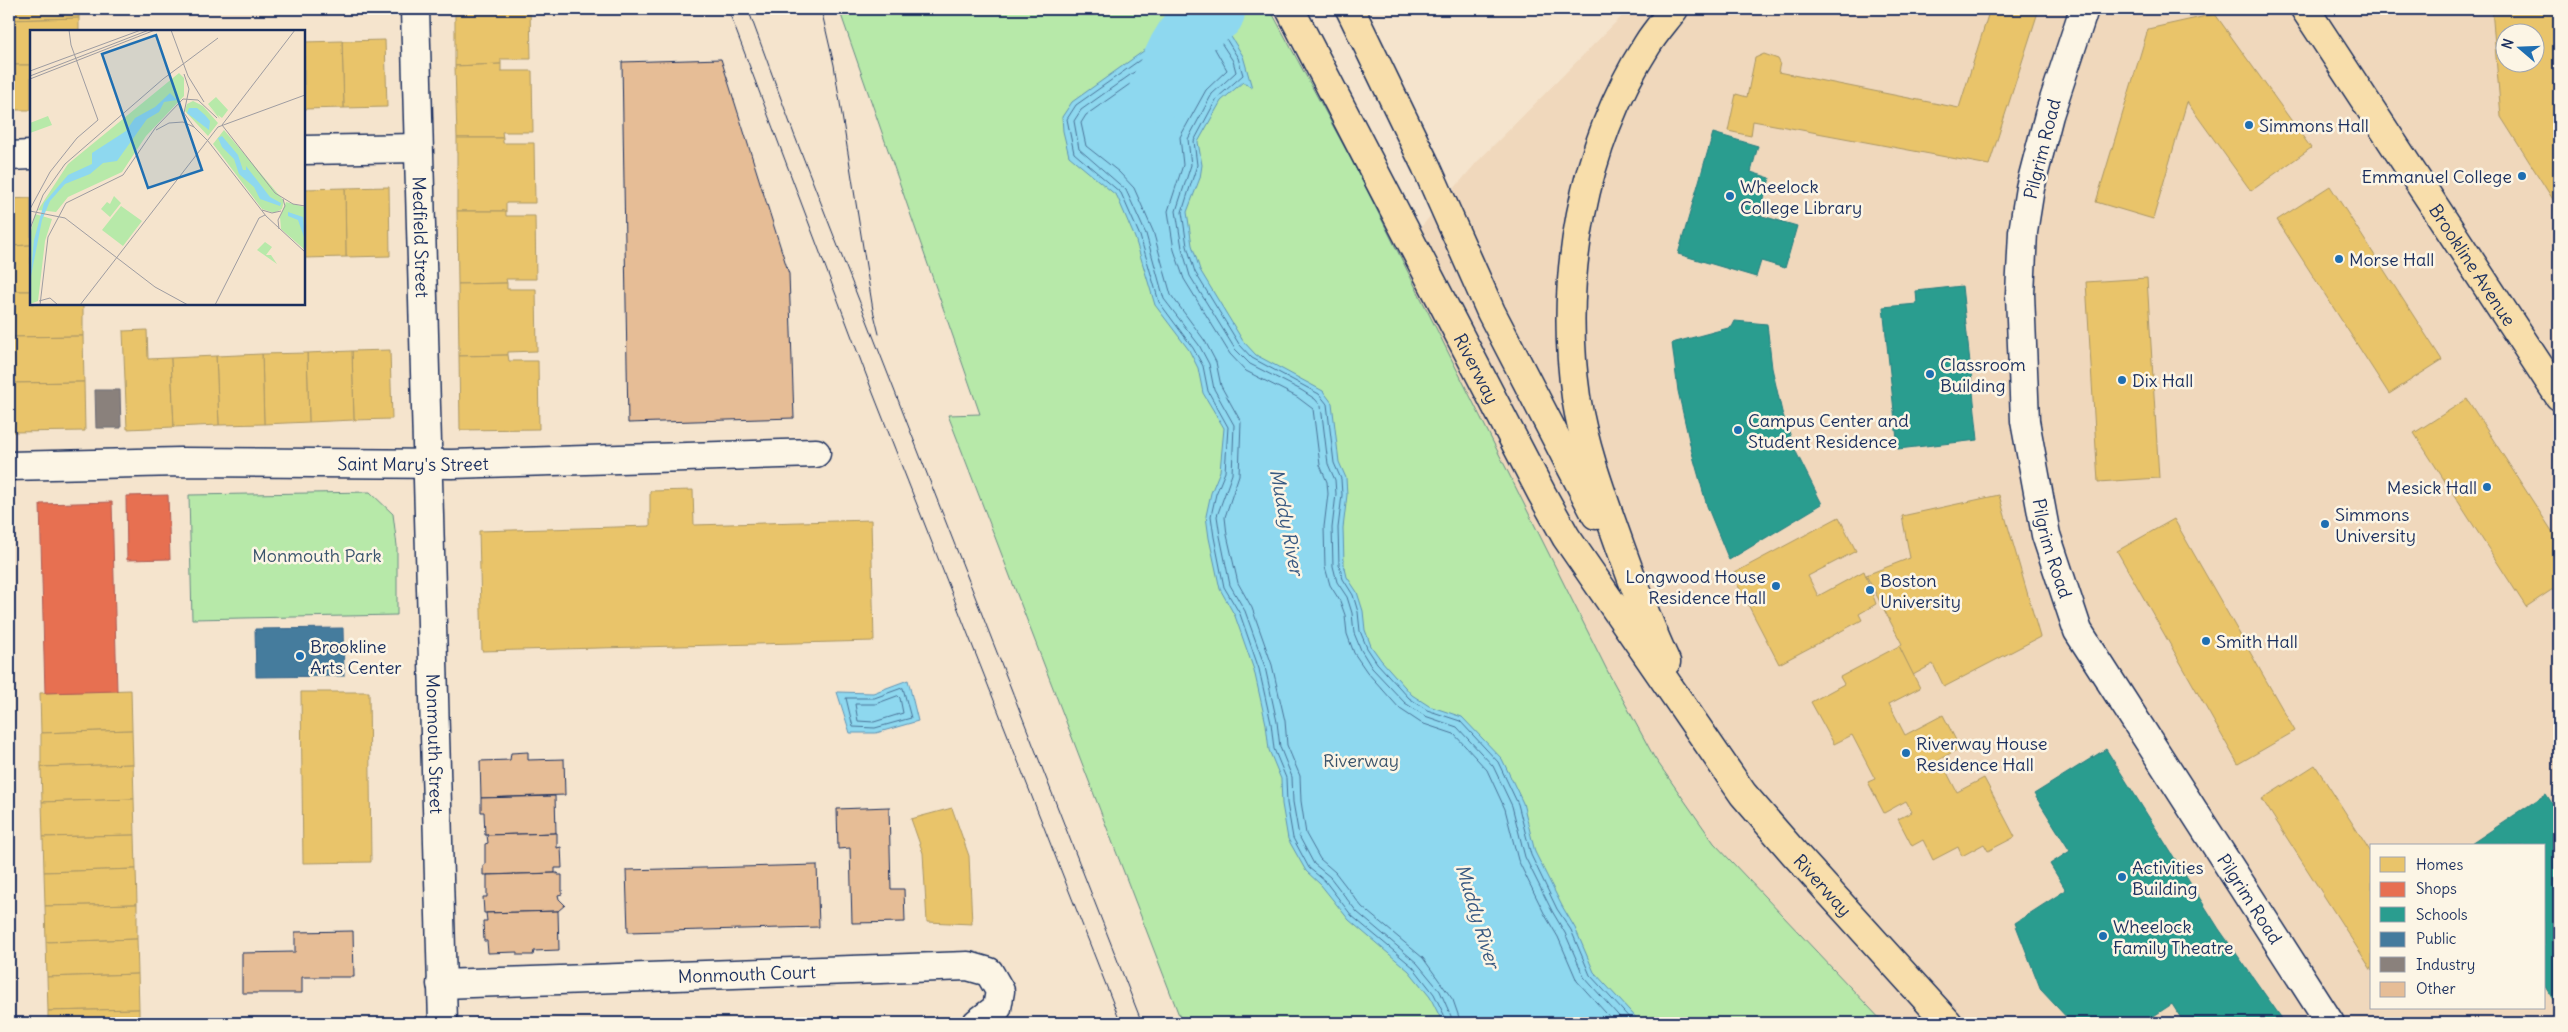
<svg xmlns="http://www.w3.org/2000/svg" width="2568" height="1032" font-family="Delius,sans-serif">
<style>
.built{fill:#f0d8bc;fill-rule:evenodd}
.green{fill:#b7e9a9;stroke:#698c84}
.water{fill:#8ed8ef;stroke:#6094b5}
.homes{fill:#e9c46a;stroke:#ab9766;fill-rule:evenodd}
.shops{fill:#e76f51;stroke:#aa5c55}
.schools{fill:#2a9d8f;stroke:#267c80}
.public{fill:#457b9d;stroke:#38648a}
.industry{fill:#8a817c;stroke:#696873}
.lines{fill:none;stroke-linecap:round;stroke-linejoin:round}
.shore{stroke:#497398;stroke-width:1}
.river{stroke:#8ed8ef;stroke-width:60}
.building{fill:#e6bd96;stroke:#1b2f5e}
.minor-casing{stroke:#1b2f5e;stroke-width:31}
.highway-casing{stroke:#1b2f5e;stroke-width:31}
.minor{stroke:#fcf5e5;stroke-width:28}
.highway{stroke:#f8deab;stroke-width:28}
.tram{stroke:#1b2f5e;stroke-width:1}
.poi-dot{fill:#1f6fb2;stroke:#fcf5e5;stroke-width:2}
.labels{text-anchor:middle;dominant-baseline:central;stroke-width:5;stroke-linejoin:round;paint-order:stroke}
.poi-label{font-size:18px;fill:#1b2f5e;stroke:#fcf5e5;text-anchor:start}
.street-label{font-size:18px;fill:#1b2f5e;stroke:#fcf5e5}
.park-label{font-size:18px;fill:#3a546d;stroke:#fcf5e5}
.water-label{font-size:19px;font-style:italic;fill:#385982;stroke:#fcf5e5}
.inset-road{fill:none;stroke:#9e9ca1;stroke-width:1}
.view{fill:#1f6fb2;fill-opacity:0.15;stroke:#1f6fb2;stroke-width:2.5}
.inset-edge{fill:none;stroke:#1b2f5e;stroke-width:2.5}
</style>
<rect width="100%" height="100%" fill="#f5e4cd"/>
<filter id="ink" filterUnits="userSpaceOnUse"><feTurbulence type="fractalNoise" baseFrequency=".02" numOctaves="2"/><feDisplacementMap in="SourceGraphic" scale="10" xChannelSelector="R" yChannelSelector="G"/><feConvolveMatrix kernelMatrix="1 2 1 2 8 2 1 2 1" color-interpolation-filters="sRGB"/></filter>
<g filter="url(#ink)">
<path class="built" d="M 1629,9 L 2559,9 L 2559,1023 L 1523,1023 L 1359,299 L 1477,162 ZM 2506,32 L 2536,32 L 2536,62 L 2506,62 ZM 2372,846 L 2544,846 L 2544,1008 L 2372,1008 Z"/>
<g class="green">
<polygon points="839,9 1270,9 1359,174 1608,672 1654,757 1714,843 1884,1023 1182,1023 948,415 980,414"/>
<polygon points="370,492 393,514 397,546 397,615 192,619 189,495"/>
</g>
<g class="water">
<polygon points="1190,18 1223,24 1243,56 1252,88 1243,82 1221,101 1198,142 1202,165 1200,178 1187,212 1192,245 1200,270 1243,341 1256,355 1323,391 1332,403 1339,462 1346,478 1347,495 1343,528 1344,564 1347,577 1357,592 1363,611 1365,630 1371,646 1381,660 1412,695 1429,706 1462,717 1502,759 1523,803 1535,852 1562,906 1575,928 1594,972 1641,1023 1443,1023 1430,997 1409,971 1349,920 1321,885 1306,871 1288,839 1282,804 1281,779 1269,750 1266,724 1254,670 1235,616 1220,589 1209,538 1206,516 1211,493 1220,471 1224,428 1203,393 1198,368 1189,350 1155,305 1135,238 1117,196 1069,156 1063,131 1062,117 1072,102"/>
<polygon points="908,680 918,721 876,733 850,733 837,692 873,693"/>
</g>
<g class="homes">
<polygon points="9,9 79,9 79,18 9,20"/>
<polygon points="455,9 530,9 531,59 501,59 501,64 455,66"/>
<polygon points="1955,9 2039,9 1989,165 1753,121 1751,136 1728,131 1736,94 1747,97 1755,58 1764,54 1778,59 1780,63 1778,72 1959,108 1988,15"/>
<path d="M 2492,9 L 2559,9 L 2559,209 L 2501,117 ZM 2506,32 L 2536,32 L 2536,62 L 2506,62 Z"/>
<polygon points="2215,14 2311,148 2251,191 2187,102 2153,219 2096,202 2148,29"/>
<polygon points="79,18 79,31 31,31 31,65 10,65 9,20"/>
<polygon points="385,40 387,107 344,108 342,41"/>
<polygon points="342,41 344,108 304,109 304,42"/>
<polygon points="501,64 501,71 532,71 533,132 502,132 503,138 457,138 455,66"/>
<polygon points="10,65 31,65 31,110 11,110"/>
<polygon points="457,138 503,138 503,143 534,143 535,203 506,203 506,211 457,211"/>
<polygon points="2330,186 2442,360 2389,394 2277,220"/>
<polygon points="389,187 390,256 346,257 345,188"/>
<polygon points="345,188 346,257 304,258 304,189"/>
<polygon points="31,198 31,245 9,246 9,199"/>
<polygon points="457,211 506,211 506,216 535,216 536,279 506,279 507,283 458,284"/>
<polygon points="31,245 31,291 10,291 9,246"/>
<polygon points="2147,278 2159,478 2098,482 2086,282"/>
<polygon points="507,283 507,289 536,289 537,351 508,352 508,355 459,356 458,284"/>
<polygon points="10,291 31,291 31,304 83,304 83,336 11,337"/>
<polygon points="147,330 148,359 171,358 174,427 127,429 123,331"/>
<polygon points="83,336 84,382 12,383 11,337"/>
<polygon points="390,350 392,419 354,420 352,351"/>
<polygon points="352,351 354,420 309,422 307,353"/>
<polygon points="307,353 309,422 264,424 262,354"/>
<polygon points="262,354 264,424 219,425 216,356"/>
<polygon points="508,355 509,361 538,361 539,429 460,430 459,356"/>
<polygon points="216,356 219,425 174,427 171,358"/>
<polygon points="84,382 85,431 12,432 12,383"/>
<polygon points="2467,399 2559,542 2559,585 2526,607 2414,433"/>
<polygon points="693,490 694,525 871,520 874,641 482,651 479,531 650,526 650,491"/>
<polygon points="1999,495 2040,637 1944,687 1933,664 1913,675 1899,646 1902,644 1866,575 1910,558 1902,516"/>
<polygon points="1839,517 1856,551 1808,576 1818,596 1864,571 1876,604 1859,614 1862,620 1779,664 1732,574"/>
<polygon points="2174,519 2295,731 2238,764 2117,551"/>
<polygon points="1899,646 1920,688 1889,704 1905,735 1943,715 1960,748 1940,759 1957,792 1984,778 2015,837 1988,851 1984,844 1962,856 1958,847 1933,860 1923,840 1912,846 1898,819 1912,812 1906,801 1884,813 1868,782 1875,779 1852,735 1834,744 1811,702 1844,684 1840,677"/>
<polygon points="131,690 132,730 41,733 40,693"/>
<polygon points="301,692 369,692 371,862 303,863"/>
<polygon points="132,730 133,764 41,767 41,733"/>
<polygon points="133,764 134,799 42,802 41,767"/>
<polygon points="2315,765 2372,854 2372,971 2262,799"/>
<polygon points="134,799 135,835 43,837 42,802"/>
<polygon points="952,808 969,856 972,924 927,922 923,853 911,819"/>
<polygon points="135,835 136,869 44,872 43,837"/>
<polygon points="136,869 137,904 45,906 44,872"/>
<polygon points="137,904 137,939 46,942 45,906"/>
<polygon points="137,939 138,974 47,977 46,942"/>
<polygon points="138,974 139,1009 48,1011 47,977"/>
<polygon points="139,1009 139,1023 48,1023 48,1011"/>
</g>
<g class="shops">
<polygon points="168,495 170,559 127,560 126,496"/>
<polygon points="112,502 117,691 45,693 40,504"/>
</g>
<g class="schools">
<polygon points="1713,133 1758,146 1751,172 1770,178 1759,215 1797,226 1785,268 1761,261 1756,277 1678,254"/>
<polygon points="1962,286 1978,440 1898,449 1883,307 1917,304 1916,291"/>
<polygon points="1735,321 1767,324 1772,368 1782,412 1797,454 1822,504 1729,560 1707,506 1691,449 1678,391 1672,343 1732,327"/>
<polygon points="2106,749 2219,929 2285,1023 2184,1023 2172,1004 2143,1023 2072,1023 2041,990 2015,923 2066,890 2050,864 2070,851 2034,794"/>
<polygon points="2546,794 2559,814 2559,1009 2544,985 2544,846 2468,846"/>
</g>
<polygon class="public" points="343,628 344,676 256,677 255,629"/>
<polygon class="industry" points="95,390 120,390 121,428 96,428"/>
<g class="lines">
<g class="shore">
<polygon points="903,688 911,718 875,728 853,727 846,698 874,698"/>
<polygon points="898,696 900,698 903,713 874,722 858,721 855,704 875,704"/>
<polyline points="1448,1023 1434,994 1413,967 1352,916 1325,881 1309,868 1293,838 1287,803 1286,778 1274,749 1271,723 1259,669 1240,614 1224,587 1214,537 1211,516 1216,494 1225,472 1228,427 1208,391 1203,366 1193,348 1159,302 1140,236 1121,193 1074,153 1067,119 1076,105 1191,24 1220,29 1238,58 1243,75 1217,98 1194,141 1197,165 1182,212 1187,246 1195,272 1239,344 1252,358 1319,394 1327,404 1334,463 1341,479 1342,495 1338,528 1339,565 1343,579 1353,595 1358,612 1360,631 1367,648 1377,663 1409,698 1427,710 1460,721 1498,762 1518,804 1531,855 1557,909 1571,930 1590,975 1634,1023"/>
<polyline points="1454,1023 1440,991 1417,963 1357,912 1330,877 1314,864 1299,836 1293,802 1292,777 1280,747 1277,722 1265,667 1245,611 1230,585 1220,536 1217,516 1232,474 1234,425 1214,389 1209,364 1199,345 1164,299 1146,234 1126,190 1079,149 1074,121 1081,110 1193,30 1216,35 1233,61 1236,72 1212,94 1188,139 1191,165 1176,211 1182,248 1190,276 1235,349 1250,364 1301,390 1315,399 1321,406 1328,464 1335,480 1336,494 1332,528 1333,566 1337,582 1347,597 1352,613 1354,633 1361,650 1372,668 1405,703 1425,716 1457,727 1493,766 1512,806 1525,857 1552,911 1565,933 1584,977 1625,1023"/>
<polyline points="1461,1023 1453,1000 1423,958 1362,907 1335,872 1320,859 1306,834 1301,801 1300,776 1287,745 1285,721 1272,665 1252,608 1238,583 1227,535 1225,517 1239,475 1241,422 1221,386 1216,362 1205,341 1171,295 1153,231 1134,188 1119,172 1086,146 1081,123 1086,115 1195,38 1211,42 1227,70 1206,90 1180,137 1183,165 1168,211 1174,250 1184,279 1230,354 1246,371 1297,397 1313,409 1320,465 1327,482 1328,494 1324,527 1325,567 1330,585 1340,601 1345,615 1347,634 1354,653 1367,672 1400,709 1421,723 1454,734 1487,770 1505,809 1518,860 1545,915 1558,937 1577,981 1615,1023"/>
</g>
<polyline class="river" points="1159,90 1178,50 1192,27 1215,12"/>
</g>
<g class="building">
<polygon points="721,59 789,274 794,418 628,423 622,62"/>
<polygon points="528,752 528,760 564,759 565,795 481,798 480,761 510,760 511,753"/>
<polygon points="555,796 556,833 485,835 484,812 481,812 481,798"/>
<polygon points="889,807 891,889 904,889 905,922 852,923 850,848 838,849 837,809"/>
<polygon points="557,833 557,848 561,847 562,868 555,868 555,873 483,875 483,865 485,865 485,844 488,843 487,835"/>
<polygon points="817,865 819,927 628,932 626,870"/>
<polygon points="558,873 557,875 562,875 562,894 558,895 559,899 565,905 558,911 484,913 483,897 487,897 487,875"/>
<polygon points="558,911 559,950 534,951 533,955 517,955 517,952 488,953 487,941 484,941 483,921 487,921 486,913"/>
<polygon points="353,931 354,977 302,977 302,993 242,993 242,953 295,952 295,932"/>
</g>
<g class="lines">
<g class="minor-casing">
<g id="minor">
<path id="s1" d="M 415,9 L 443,1023"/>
<path id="s2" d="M 2084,9 L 2049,115 L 2030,188 L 2023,232 L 2020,294 L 2025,421 L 2046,535 L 2078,631 L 2330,1023"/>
<polyline points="304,150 418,148"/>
<polyline points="9,156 31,155"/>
<path id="s3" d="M 9,466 L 180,462 L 452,464 L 816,453"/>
<path id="s4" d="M 441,984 L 968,966 L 989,972 L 1000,991 L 997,1008 L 977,1023"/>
</g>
</g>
<g class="highway-casing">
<g id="highway">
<path id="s5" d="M 1290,9 L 1542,494 L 1566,537 L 1743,794 L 1794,853 L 1948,1023"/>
<polyline points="1350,9 1426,166 1491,312 1596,515"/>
<path id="s6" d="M 2305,9 L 2559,396"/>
<path d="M 1666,662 C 1648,624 1634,585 1620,546 C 1603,498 1584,448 1576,397 C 1559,279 1582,147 1647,45 C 1655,32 1665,21 1674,9"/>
</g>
</g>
<use href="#minor" class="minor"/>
<use href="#highway" class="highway"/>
<g class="tram">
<polyline points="728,9 873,393 1121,1023"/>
<polyline points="748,9 794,134 1142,1023"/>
<polyline points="821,9 834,65 873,310 879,334"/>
</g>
</g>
</g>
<g class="poi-dot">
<circle cx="2249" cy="125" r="5"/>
<circle cx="2522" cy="176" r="5"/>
<circle cx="1730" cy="196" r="5"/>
<circle cx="2339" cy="259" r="5"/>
<circle cx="1930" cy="374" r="5"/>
<circle cx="2122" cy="380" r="5"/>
<circle cx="1738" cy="430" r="5"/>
<circle cx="2487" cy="487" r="5"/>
<circle cx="2325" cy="524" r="5"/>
<circle cx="1776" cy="586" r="5"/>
<circle cx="1870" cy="590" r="5"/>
<circle cx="2206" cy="641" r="5"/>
<circle cx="300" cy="656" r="5"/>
<circle cx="1906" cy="753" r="5"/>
<circle cx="2122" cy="877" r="5"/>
<circle cx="2103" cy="936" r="5"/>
</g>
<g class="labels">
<g class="poi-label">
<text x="2259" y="125">Simmons Hall</text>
<text x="2512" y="176" text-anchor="end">Emmanuel College</text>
<text x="1740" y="186">Wheelock<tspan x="1740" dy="21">College Library</tspan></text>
<text x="2349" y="259">Morse Hall</text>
<text x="1940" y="364">Classroom<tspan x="1940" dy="21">Building</tspan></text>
<text x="2132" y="380">Dix Hall</text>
<text x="1748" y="420">Campus Center and<tspan x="1748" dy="21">Student Residence</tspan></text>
<text x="2477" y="487" text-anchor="end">Mesick Hall</text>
<text x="2335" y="514">Simmons<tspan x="2335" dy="21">University</tspan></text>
<text x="1766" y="576" text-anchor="end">Longwood House<tspan x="1766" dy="21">Residence Hall</tspan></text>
<text x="1880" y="580">Boston<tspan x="1880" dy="21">University</tspan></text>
<text x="2216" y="641">Smith Hall</text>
<text x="310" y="646">Brookline<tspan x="310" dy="21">Arts Center</tspan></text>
<text x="1916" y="743">Riverway House<tspan x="1916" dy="21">Residence Hall</tspan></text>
<text x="2132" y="867">Activities<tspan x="2132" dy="21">Building</tspan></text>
<text x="2113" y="926">Wheelock<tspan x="2113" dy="21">Family Theatre</tspan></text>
</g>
<g class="street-label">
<text transform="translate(2042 149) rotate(-76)">Pilgrim Road</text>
<text stroke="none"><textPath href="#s1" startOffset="228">Medfield Street</textPath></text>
<text stroke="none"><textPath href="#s6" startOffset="306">Brookline Avenue</textPath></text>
<text stroke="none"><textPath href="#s5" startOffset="405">Riverway</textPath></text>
<text stroke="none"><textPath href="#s3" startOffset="404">Saint Mary's Street</textPath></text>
<text stroke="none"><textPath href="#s2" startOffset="551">Pilgrim Road</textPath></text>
<text stroke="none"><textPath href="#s1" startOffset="735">Monmouth Street</textPath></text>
<text stroke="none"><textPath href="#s5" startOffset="1029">Riverway</textPath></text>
<text stroke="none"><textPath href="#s2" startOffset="956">Pilgrim Road</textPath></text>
<text stroke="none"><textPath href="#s4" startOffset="306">Monmouth Court</textPath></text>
</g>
<g class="park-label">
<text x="317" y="555">Monmouth Park</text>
<text x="1361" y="760">Riverway</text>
</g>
<g class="water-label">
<text transform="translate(1287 522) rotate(79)">Muddy River</text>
<text transform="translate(1478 916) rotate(73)">Muddy River</text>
</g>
</g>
<g transform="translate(30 30)">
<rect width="275" height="275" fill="#f5e4cd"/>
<path d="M 149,43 L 154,48 L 154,66 L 116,106 L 92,142 L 38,167 L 26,182 L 8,180 L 38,134 ZM 186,67 L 198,80 L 192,88 L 188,85 L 190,89 L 178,76 L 187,85 L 178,74 ZM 163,71 L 173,76 L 188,93 L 178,106 L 155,81 L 157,74 ZM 18,86 L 22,95 L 0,103 L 0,93 ZM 194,100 L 254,171 L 252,179 L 244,183 L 232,179 L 183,114 ZM 84,166 L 91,173 L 80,187 L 71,179 L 77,172 L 80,174 ZM 256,172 L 275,177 L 275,220 L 251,199 L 250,187 ZM 91,176 L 112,191 L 93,216 L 72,200 ZM 5,184 L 22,189 L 15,211 L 8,271 L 0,274 L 0,205 ZM 235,212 L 242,217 L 236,225 L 241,225 L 247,234 L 227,220 Z" fill="#b7e9a9"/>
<path d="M 140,63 L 147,70 L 134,72 L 129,82 L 117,89 L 87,131 L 73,133 L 60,144 L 35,154 L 20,171 L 12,190 L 0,251 L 4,210 L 14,173 L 38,145 L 62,134 L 62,123 L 96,101 L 105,88 L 125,77 ZM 159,78 L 167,78 L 175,85 L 180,91 L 179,100 L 157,83 ZM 192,106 L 208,125 L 213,140 L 216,140 L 216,136 L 240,167 L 251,173 L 250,176 L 230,169 L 224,157 L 209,144 L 204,129 L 192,117 L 188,108 ZM 258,182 L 273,187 L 275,210 L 268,190 L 258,186 Z" fill="#8ed8ef"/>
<path class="inset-road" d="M 141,0 L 158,46 L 174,72M 265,0 L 192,95 L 245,163 L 263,174 L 275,176M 0,41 L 111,0M 154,44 L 159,59 L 154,83 L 164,97M 0,46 L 119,0M 0,49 L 125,0M 126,100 L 139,93 L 153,92 L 164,97 L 178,111M 178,111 L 236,186 L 275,222M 0,179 L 20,142 L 47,108 L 68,90 L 41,15 L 39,0M 232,180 L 242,183 L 251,181M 0,181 L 35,188 L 125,257 L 158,275M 0,199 L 13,165 L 35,134 L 133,49 L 188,8M 249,199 L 248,190 L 255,176 L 253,169M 9,271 L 20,268 L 28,275M 10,275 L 18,207 L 36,173 L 93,145 L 126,97 L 153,69 L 168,70 L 187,88M 50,275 L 188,97 L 275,65M 185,275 L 229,188 L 235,185"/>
<path class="view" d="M 126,5 L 172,140 L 118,158 L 72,24 Z"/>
<rect width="275" height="275" class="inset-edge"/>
</g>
<rect width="2568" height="1032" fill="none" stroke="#fcf5e5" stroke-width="30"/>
<rect x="15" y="15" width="2538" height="1002" fill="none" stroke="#1b2f5e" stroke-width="2" filter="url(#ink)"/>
<rect x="2370" y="844" width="175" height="165" fill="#fcf5e5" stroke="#a2a6af"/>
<rect x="2380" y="857" width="25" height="15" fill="#e9c46a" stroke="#a2a6af"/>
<text x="2416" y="870" font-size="15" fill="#1b2f5e">Homes</text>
<rect x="2380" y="882" width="25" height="15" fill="#e76f51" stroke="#a2a6af"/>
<text x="2416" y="894" font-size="15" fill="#1b2f5e">Shops</text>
<rect x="2380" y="907" width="25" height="15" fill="#2a9d8f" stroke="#a2a6af"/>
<text x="2416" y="920" font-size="15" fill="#1b2f5e">Schools</text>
<rect x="2380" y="932" width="25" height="15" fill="#457b9d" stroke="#a2a6af"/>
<text x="2416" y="944" font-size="15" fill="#1b2f5e">Public</text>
<rect x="2380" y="957" width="25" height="15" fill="#8a817c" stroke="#a2a6af"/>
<text x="2416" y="970" font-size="15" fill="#1b2f5e">Industry</text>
<rect x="2380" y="982" width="25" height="15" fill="#e6bd96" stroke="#a2a6af"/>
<text x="2416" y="994" font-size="15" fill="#1b2f5e">Other</text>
<g transform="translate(2520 48) rotate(289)"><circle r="24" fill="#fcf5e5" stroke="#a2a6af"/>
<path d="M0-4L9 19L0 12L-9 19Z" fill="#1f6fb2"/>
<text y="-8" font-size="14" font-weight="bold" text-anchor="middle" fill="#1b2f5e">N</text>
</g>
</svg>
